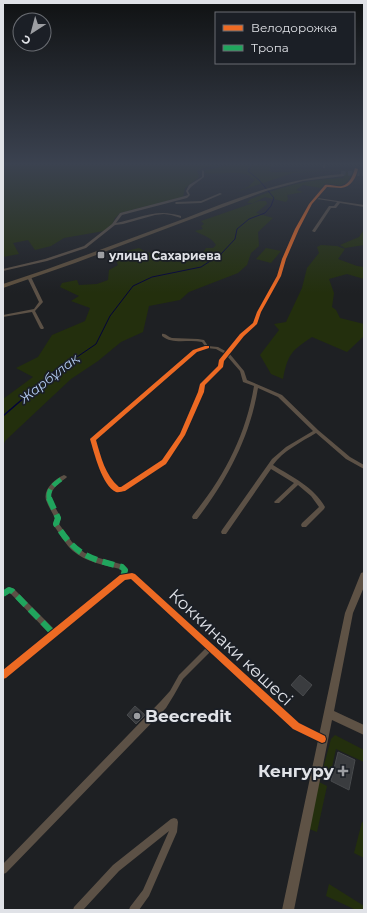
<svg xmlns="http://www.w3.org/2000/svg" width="367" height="913" font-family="Montserrat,sans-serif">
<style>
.green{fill:#232f0d}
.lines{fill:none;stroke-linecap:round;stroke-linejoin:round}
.stream-far1{stroke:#03033a;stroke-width:1}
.stream{stroke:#03033a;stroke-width:1.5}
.building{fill:#3a3c3f;stroke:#484a4d}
.primary-tunnel{stroke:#3b3d40;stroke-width:4.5;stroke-dasharray:4.5 2.5;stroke-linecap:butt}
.street{fill:#5c5146;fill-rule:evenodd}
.secondary{fill:#5e5245;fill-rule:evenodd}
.primary{fill:#5e503e;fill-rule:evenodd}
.quiet-far1{stroke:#20a55d;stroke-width:4.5;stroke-dasharray:10 4.5;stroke-linecap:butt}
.quiet{stroke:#20a55d;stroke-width:6;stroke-dasharray:12 6;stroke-linecap:butt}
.cycleway-casing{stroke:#1b1f26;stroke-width:2}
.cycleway{fill:#ed6a23;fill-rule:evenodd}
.poi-dot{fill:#9c9ea2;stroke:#1b1f26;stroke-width:1.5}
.labels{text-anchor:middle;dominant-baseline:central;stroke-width:3.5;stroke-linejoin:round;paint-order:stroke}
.far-poi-label{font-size:12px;font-weight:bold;fill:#e0e2e7;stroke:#1b1f26;text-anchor:start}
.far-water-label{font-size:13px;font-style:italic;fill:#b4cdf3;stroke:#1b1f26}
.near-street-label{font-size:17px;fill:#e0e2e7;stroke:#1b1f26}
.near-poi-label{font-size:17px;font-weight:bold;fill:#e0e2e7;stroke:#1b1f26;text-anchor:start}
</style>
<rect width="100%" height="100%" fill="#1e2023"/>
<g class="green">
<polygon points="3,165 218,165 197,170 199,177 185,188 183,197 120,213 115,218 112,225 104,231 64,238 51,246 35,250 28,240 13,243 19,254 3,257"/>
<path d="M 228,165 L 272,165 L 268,171 L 276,172 L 329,171 L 293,173 L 236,192 L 248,187 L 255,180 C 244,167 217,176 204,173 L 206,170 Z"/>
<path d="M 341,172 L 356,172 L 351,181 L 343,187 L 328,185 L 321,188 L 303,185 L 296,190 L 303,192 L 287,195 L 288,199 L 286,202 L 265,197 L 253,203 L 247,203 L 251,199 C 285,186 307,179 344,178 Z"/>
<path d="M 259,201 L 266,201 L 267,204 L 256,213 L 273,218 L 258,232 L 259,246 L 251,253 L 247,265 L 238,273 L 189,292 L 180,300 L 149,306 L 143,332 L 121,342 L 98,361 L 71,379 L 6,440 L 3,445 L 3,399 L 33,377 L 16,368 L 38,357 L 52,335 L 85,321 L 90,308 L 71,301 L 79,296 L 60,287 L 62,283 L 77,280 L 79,285 L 97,284 L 108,280 L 109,270 L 118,265 L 113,254 L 139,248 C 157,258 158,252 176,254 C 185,255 192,256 201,255 L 206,248 L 213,248 L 216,245 C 210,236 203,236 195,231 L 203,229 L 201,226 L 204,224 L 201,221 Z"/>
<polygon points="364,230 364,245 345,248 340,245 359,237"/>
<path d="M 321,245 L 337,246 L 345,249 L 338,259 L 357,266 L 364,267 L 364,279 L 347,274 L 329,279 L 334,293 L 332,307 L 336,310 L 340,318 L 364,324 L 364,336 L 347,352 L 312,337 C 291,351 288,354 283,379 L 271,374 L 260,355 L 279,330 L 274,324 L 286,322 L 302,288 L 307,268 L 319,253 L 317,247 Z"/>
<polygon points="266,248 281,251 271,263 256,259"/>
<polygon points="335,735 364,750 364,762 336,749 329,780 321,776 331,739"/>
<polygon points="319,782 327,786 317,832 309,829"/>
<polygon points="362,822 364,823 364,858 354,853"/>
<polygon points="329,884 364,906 364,910 356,910 326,896"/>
</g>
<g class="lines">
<polyline class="stream-far1" points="74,359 96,344 110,316 133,286 152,277 201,267 221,254 235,239 237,229 249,219 265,213 271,206 274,198 259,180 248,171 251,165"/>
<polyline class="stream" points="3,416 62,365 76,358"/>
</g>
<g class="building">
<polygon points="300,675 312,685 303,696 291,685"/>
<polygon points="135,706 145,715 136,724 127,715"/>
<polygon points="338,752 355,760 349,790 331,781"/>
</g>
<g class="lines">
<polyline class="primary-tunnel" points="341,173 364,174"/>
<g class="street">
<rect x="323" y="165" width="2" height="3"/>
<path d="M 355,168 L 357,169 C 356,178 350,187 340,188 C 336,188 331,187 327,187 L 318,198 L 364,205 L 364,207 L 340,203 L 336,208 L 331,208 L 315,232 L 314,232 L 312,231 L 329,206 L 334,206 L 337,202 L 317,199 L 312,204 L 299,229 L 286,259 L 281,276 L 261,312 L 257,324 L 243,336 L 229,353 L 244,371 L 247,380 L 282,395 L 318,430 L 350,457 L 364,465 L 364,469 L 346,459 L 316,433 C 301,442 283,451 273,465 C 292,477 314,487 325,507 L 324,509 L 306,527 L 302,527 L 301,525 L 302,523 L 319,507 L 311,496 L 298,485 L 279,503 L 275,503 L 274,502 L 275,501 L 294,483 L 271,469 L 226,534 L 222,534 L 221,532 L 222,530 L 272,459 L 286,447 L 313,431 L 278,397 L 258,388 C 250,437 227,480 197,519 L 193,519 L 192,517 L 193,515 C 224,477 246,435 254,386 L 243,382 L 240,371 L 227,356 L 223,361 L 222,367 L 205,384 L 203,392 L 185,434 L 166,463 L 125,490 L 118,492 L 116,491 C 101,478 96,458 91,439 L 91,438 L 194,350 L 205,346 L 202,342 C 188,339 173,345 162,336 L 162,334 C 165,333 168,337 172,338 L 198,339 L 204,340 L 208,346 L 218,347 L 227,352 L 241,334 L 253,324 L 257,312 L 277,276 L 282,259 L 295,229 L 314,197 L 315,197 L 325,185 C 331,185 336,187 342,186 C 350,184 354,176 355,168 ZM 207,348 L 216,349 L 225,354 L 219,361 L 219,366 L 201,384 L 199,392 L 181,434 L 162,461 L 122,487 L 119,488 C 105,475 101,457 96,439 L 196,352 Z"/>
<path d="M 202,170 L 204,171 L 204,177 L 191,187 L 188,191 L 190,195 L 187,198 L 122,215 L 116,223 C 134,220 153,210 172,214 C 175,214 178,215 181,216 L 181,218 L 171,215 L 164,214 L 155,215 L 123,224 L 115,225 L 86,248 L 47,261 L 3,271 L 3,269 L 45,259 L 84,246 L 112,224 L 120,213 L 185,196 L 188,195 L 186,191 L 189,185 L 202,177 Z"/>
<polygon points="220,193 222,194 201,203 176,204 175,203 176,202 201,201"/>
<polygon points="28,276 31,277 43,302 35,311 44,328 43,329 41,329 40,328 32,312 3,317 3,315 34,309 39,302 27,277"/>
<path d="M 64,475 L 66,476 L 67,477 L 66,478 C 44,494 50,497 61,518 L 59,524 L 72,542 L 78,548 L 85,553 L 99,558 L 124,565 L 128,570 L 127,574 L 132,573 L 134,574 L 299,723 L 325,736 L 326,739 L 325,742 L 322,743 L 293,729 L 210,652 L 183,679 L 174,695 L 166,708 L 6,873 L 3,874 L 3,864 L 160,702 L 170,691 L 179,675 L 206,648 L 131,579 L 124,579 L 5,677 L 3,678 L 3,671 L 49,633 L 10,593 L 3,597 L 3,591 L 9,587 L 14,589 L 54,629 L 120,576 L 122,571 L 120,569 C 104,565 86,562 73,551 C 65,544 60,534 54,526 L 53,524 L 55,518 C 52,512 48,506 46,500 C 43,489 55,479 64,475 Z"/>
<polygon points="174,818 177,819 178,822 177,832 149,896 139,910 129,910 130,907 143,890 169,831 119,871 83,910 73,910 74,907 113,865 171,819"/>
</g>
<polygon class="secondary" points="364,572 364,587 353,613 334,711 364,725 364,735 332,720 294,910 282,910 345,613 361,573"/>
<path class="primary" d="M 343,174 L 344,176 L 303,181 L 266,191 L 75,263 L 3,288 L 3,284 C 65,264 125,240 186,218 C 238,198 286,178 343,174 Z"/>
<path class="quiet-far1" d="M 49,499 C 47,488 56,483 64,477"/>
<g class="quiet">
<path d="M 49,498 L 58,518 L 56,524 C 76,555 87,558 122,567 L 125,570 L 123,577"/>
<polyline points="3,594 9,590 12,591 53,633"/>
</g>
<g class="cycleway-casing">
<g id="cycleway">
<path d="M 355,168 L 358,169 C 356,178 351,187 341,188 C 336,188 332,187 327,187 L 312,204 L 299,229 L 286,259 L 281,276 L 261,312 L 257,324 L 244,336 L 224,361 L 223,367 L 205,385 L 204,392 L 185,435 L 166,464 L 125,491 C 122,491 119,493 116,492 C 102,486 94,452 90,439 L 91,438 L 193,350 L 205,346 L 209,346 L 209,348 L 197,352 L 96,440 C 101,457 105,475 119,487 L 121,487 L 162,460 L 180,434 L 198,392 L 200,384 L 218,366 L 219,360 L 240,334 L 253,323 L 257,312 L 277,276 L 282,259 L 295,229 L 309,204 L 325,185 C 331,184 336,187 342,186 C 350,184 353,175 355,168 Z"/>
<polygon points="132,573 135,574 299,723 325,736 326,739 325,742 322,743 293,729 131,579 125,580 6,678 3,679 3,670 120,575"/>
</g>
</g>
<use href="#cycleway" class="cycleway"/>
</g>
<linearGradient id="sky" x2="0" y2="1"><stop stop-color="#101213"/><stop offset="0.56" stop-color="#3b4250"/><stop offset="1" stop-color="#3b4250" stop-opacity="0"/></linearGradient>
<rect width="367" height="293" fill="url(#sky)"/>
<g class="poi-dot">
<rect x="97" y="251" width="8" height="8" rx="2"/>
<circle cx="137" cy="716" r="4"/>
<path d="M341 765h4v4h4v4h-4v4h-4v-4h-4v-4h4z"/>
</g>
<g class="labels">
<g class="far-poi-label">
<text x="109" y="255">улица Сахариева</text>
</g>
<g class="far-water-label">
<text transform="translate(49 378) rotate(-38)">Жарбұлақ</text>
</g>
<g class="near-street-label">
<text transform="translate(231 647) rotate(43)">Коккинаки көшесі</text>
</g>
<g class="near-poi-label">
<text x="145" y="716">Beecredit</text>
<text x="334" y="771" text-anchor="end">Кенгуру</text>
</g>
</g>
<rect width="367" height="913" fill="none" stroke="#e0e2e7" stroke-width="8"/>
<rect x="215" y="12" width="140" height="52" fill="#1b1f26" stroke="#6a6d73"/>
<rect x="223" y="25" width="20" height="6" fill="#ed6a23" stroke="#6a6d73"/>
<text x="251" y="32" font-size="12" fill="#e0e2e7">Велодорожка</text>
<rect x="223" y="45" width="20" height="6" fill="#20a55d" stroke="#6a6d73"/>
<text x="251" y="52" font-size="12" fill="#e0e2e7">Тропа</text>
<g transform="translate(32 32) rotate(216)"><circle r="19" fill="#1b1f26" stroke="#6a6d73"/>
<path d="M0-3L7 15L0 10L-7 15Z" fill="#9c9ea2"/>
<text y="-6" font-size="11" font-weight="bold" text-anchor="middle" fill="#e0e2e7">С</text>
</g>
</svg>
